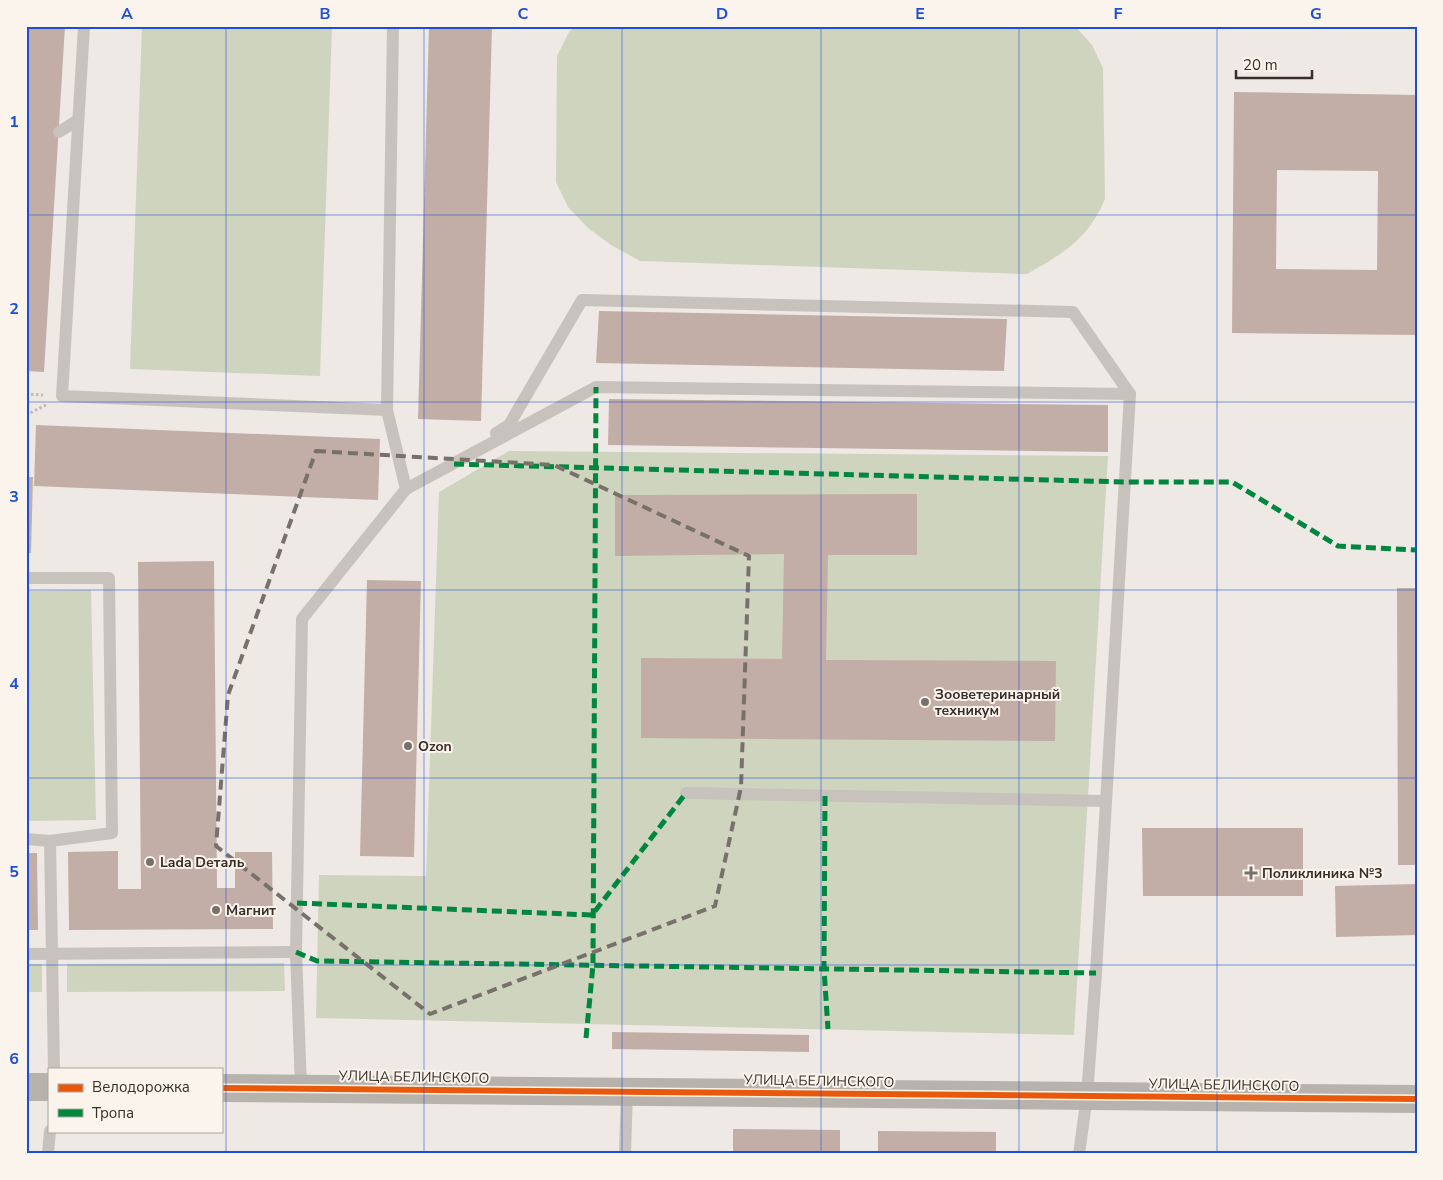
<svg xmlns="http://www.w3.org/2000/svg" width="1443" height="1180" font-family="'Nunito Sans',sans-serif">
<style>
.green{fill:#cfd4be}
.building{fill:#c2aea6;fill-rule:evenodd}
.lines{fill:none;stroke-linecap:round;stroke-linejoin:round}
.path{stroke:#c1bab5;stroke-width:3;stroke-dasharray:2.5 2.5;stroke-linecap:butt}
.lane{stroke:#c8c2bd;stroke-width:12}
.secondary{stroke:#b8b2ad;stroke-width:28}
.quiet{stroke:#00873e;stroke-width:5;stroke-dasharray:10 5;stroke-linecap:butt}
.cycleway-casing{stroke:#faf4ec;stroke-width:9}
.cycleway{stroke:#e8590c;stroke-width:6}
.marked{fill:none;stroke:#78706b;stroke-width:4;stroke-dasharray:10 6;stroke-linejoin:round}
.grid{fill:none;stroke:#1d4ed8;stroke-width:1;stroke-opacity:0.55}
.poi-dot{fill:#78706b;stroke:#faf4ec;stroke-width:2}
.labels{text-anchor:middle;dominant-baseline:central;stroke-width:4;stroke-linejoin:round;paint-order:stroke}
.poi-label{font-size:14px;font-weight:bold;fill:#392f2a;stroke:#faf4ec;text-anchor:start}
.street-label{font-size:14px;fill:#392f2a;stroke:#faf4ec}
.neatline{fill:none;stroke:#1d4ed8;stroke-width:2}
.grid-label{font-size:16px;text-anchor:middle;font-weight:bold;fill:#1d4ed8}
</style>
<rect width="100%" height="100%" fill="#eee9e4"/>
<g class="green">
<polygon points="142,26 332,26 320,376 130,369"/>
<path d="M 575,26 L 1075,26 L 1092,45 L 1103,68 L 1105,199 C 1088,239 1064,253 1027,274 L 640,261 L 611,245 L 588,228 L 568,207 L 556,182 L 557,56 L 569,32 Z"/>
<polygon points="509,451 1108,456 1074,1035 316,1018 319,875 426,876 439,492"/>
<polygon points="91,590 96,820 26,821 26,591"/>
<polygon points="284,963 285,991 67,992 67,964"/>
<rect x="26" y="964" width="16" height="28"/>
</g>
<g class="building">
<polygon points="26,26 65,26 44,372 26,371"/>
<polygon points="429,26 492,26 481,421 418,419"/>
<path d="M 1234,92 L 1417,95 L 1417,335 L 1232,333 ZM 1277,170 L 1378,171 L 1377,270 L 1276,269 Z"/>
<polygon points="599,311 1007,319 1004,371 596,363"/>
<polygon points="609,399 1108,405 1108,452 608,445"/>
<polygon points="36,425 380,439 378,500 34,486"/>
<polygon points="26,477 33,477 31,553 26,553"/>
<polygon points="917,494 917,555 828,555 826,660 1056,661 1055,741 641,738 641,658 782,659 784,554 615,556 615,495"/>
<polygon points="214,561 217,888 235,888 235,852 272,852 273,929 69,930 68,852 118,851 118,889 141,889 138,562"/>
<polygon points="367,580 421,581 414,857 360,856"/>
<polygon points="1397,588 1417,588 1417,865 1398,865"/>
<polygon points="1142,828 1303,828 1303,896 1143,896"/>
<polygon points="26,853 37,853 38,930 26,930"/>
<polygon points="1417,884 1417,935 1336,937 1335,886"/>
<polygon points="612,1032 809,1035 809,1052 612,1049"/>
<polygon points="733,1129 840,1130 840,1154 733,1154"/>
<polygon points="878,1131 996,1132 996,1154 878,1154"/>
</g>
<g class="lines">
<g class="path">
<polyline points="26,394 43,395"/>
<polyline points="26,415 46,405"/>
</g>
<g class="lane">
<polyline points="84,26 62,396 387,410"/>
<polyline points="59,132 78,120"/>
<polyline points="496,433 509,425 582,300 1073,312 1130,394"/>
<polyline points="406,489 596,387 1130,394 1096,973 1087,1096 1079,1154"/>
<polyline points="26,578 109,578 112,833 50,841 26,839"/>
<polyline points="686,793 1106,801"/>
<polyline points="50,841 54,1069"/>
<polyline points="26,954 296,952"/>
<polyline points="301,1088 296,952 302,619 406,489 387,410 393,26"/>
<polyline points="48,1154 50,1131"/>
<polyline points="625,1154 627,1091"/>
</g>
<g class="secondary">
<polyline points="26,1087 49,1087"/>
<polyline points="221,1088 1417,1099"/>
</g>
<g class="quiet">
<polyline points="454,464 1124,482 1232,482 1338,546 1417,550"/>
<polyline points="825,796 824,969 828,1029"/>
<polyline points="297,903 592,915 686,793"/>
<polyline points="296,952 317,961 1096,973"/>
<polyline points="586,1038 593,965 596,387"/>
</g>
<g class="cycleway-casing">
<polyline id="cycleway" points="221,1088 1417,1099"/>
</g>
<use href="#cycleway" class="cycleway"/>
</g>
<path class="marked" d="M 316,451 L 554,465 L 749,556 L 741,787 L 715,906 L 430,1014 L 216,846 L 228,695 Z"/>
<path class="grid" d="M 226,26 L 226,1154M 424,26 L 424,1154M 622,26 L 622,1154M 821,26 L 821,1154M 1019,26 L 1019,1154M 1217,26 L 1217,1154M 26,215 L 1417,215M 26,402 L 1417,402M 26,590 L 1417,590M 26,778 L 1417,778M 26,965 L 1417,965"/>
<g class="poi-dot">
<circle cx="925" cy="702" r="5"/>
<circle cx="408" cy="746" r="5"/>
<circle cx="150" cy="862" r="5"/>
<path d="M1248.5 865.5h5v5h5v5h-5v5h-5v-5h-5v-5h5z"/>
<circle cx="216" cy="910" r="5"/>
</g>
<g class="labels">
<g class="poi-label">
<text x="935" y="694">Зооветеринарный<tspan x="935" dy="16">техникум</tspan></text>
<text x="418" y="746">Ozon</text>
<text x="160" y="862">Lada Dеталь</text>
<text x="1262" y="873">Поликлиника №3</text>
<text x="226" y="910">Магнит</text>
</g>
<g class="street-label">
<text transform="translate(414 1077) rotate(1)">УЛИЦА БЕЛИНСКОГО</text>
<text transform="translate(819 1081) rotate(1)">УЛИЦА БЕЛИНСКОГО</text>
<text transform="translate(1224 1085) rotate(1)">УЛИЦА БЕЛИНСКОГО</text>
</g>
</g>
<rect width="1443" height="1180" fill="none" stroke="#faf4ec" stroke-width="55"/>
<rect x="48" y="1068" width="175" height="65" fill="#faf4ec" stroke="#ada59e"/>
<rect x="58" y="1084" width="25" height="8" fill="#e8590c" stroke="#ada59e"/>
<text x="92" y="1092" font-size="15" fill="#392f2a">Велодорожка</text>
<rect x="58" y="1109" width="25" height="8" fill="#00873e" stroke="#ada59e"/>
<text x="92" y="1118" font-size="15" fill="#392f2a">Тропа</text>
<path d="M1236 70v8h76v-8" fill="none" stroke="#392f2a" stroke-width="2.5"/>
<text x="1243" y="70" font-size="15" fill="#392f2a" stroke="#faf4ec" stroke-width="4" paint-order="stroke">20 m</text>
<rect x="28" y="28" width="1388" height="1124" class="neatline"/>
<g class="grid-label">
<text x="127" y="19">A</text>
<text x="325" y="19">B</text>
<text x="523" y="19">C</text>
<text x="722" y="19">D</text>
<text x="920" y="19">E</text>
<text x="1118" y="19">F</text>
<text x="1316" y="19">G</text>
<text x="14" y="127">1</text>
<text x="14" y="314">2</text>
<text x="14" y="502">3</text>
<text x="14" y="689">4</text>
<text x="14" y="877">5</text>
<text x="14" y="1064">6</text>
</g>
</svg>
